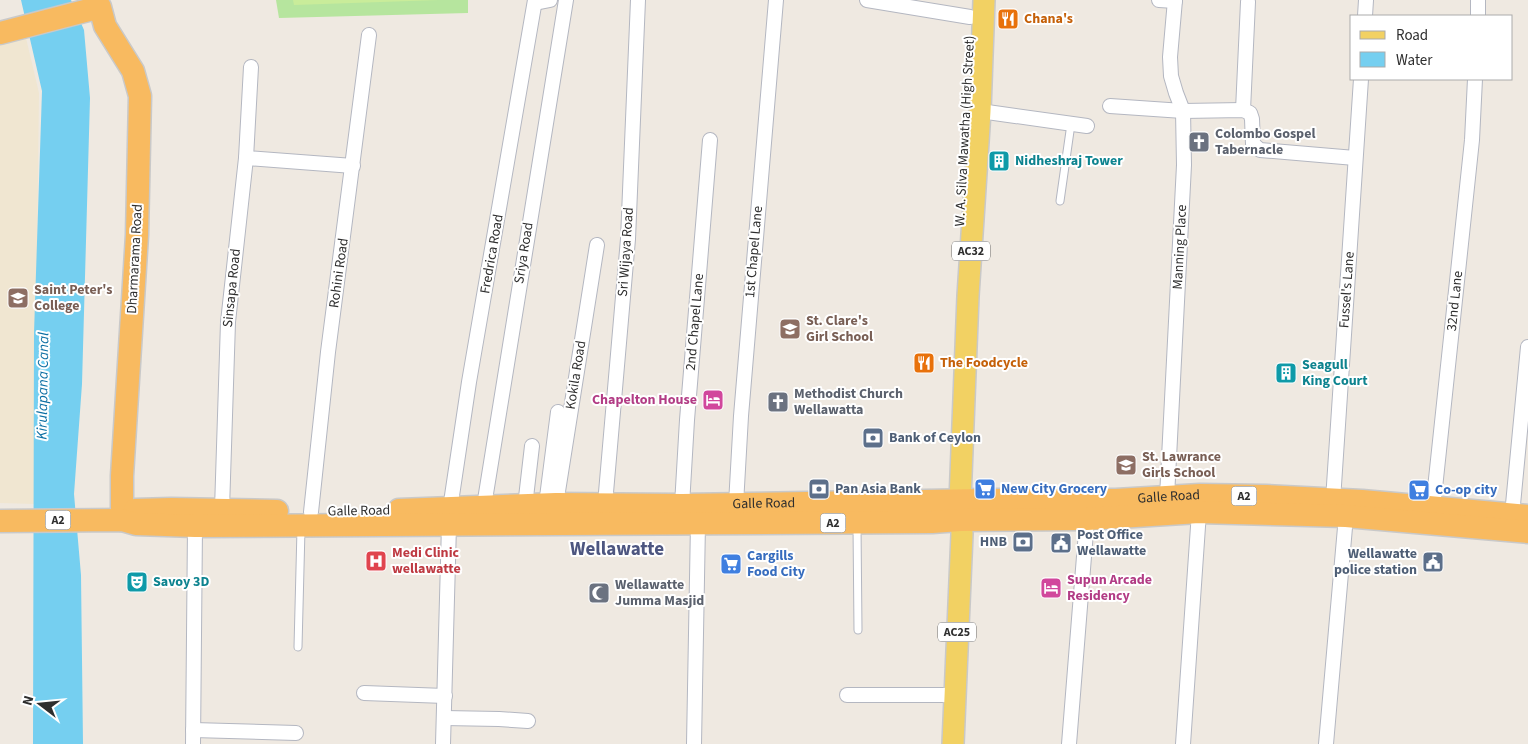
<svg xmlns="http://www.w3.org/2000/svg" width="1528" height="744" font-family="'Source Sans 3',sans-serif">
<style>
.education{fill:#f0e6d1}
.green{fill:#b6e59e}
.pitch{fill:#c9ec9a}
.water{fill:#75cff0}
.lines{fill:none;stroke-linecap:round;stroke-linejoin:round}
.service-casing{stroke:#b4b7c1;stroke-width:9}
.minor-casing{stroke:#b4b7c1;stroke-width:16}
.primary-casing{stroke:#c9c9c9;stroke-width:24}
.trunk-casing{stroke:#c9c9c9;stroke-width:25}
.service{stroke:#fff;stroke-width:7}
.minor{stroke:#fff;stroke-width:14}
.primary{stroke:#f2d163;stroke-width:21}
.trunk{stroke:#f8ba60;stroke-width:22}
.labels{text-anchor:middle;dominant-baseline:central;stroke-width:4;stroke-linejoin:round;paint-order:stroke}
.shield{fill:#fff;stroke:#6d6d6d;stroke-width:1}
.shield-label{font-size:12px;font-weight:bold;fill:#2e2e2e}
.food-label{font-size:14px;font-weight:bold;fill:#c56008;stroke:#fff;text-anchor:start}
.street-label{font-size:14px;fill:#2e2e2e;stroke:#fff}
.worship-label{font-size:14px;font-weight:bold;fill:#5b616d;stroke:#fff;text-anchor:start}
.culture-label{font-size:14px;font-weight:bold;fill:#0d838f;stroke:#fff;text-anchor:start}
.education-label{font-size:14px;font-weight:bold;fill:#785e54;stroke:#fff;text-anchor:start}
.hotel-label{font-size:14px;font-weight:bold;fill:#b23c85;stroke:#fff;text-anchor:end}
.service-label{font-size:14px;font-weight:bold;fill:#4e5e75;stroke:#fff;text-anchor:start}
.shop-label{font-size:14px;font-weight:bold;fill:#366cbe;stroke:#fff;text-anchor:start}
.health-label{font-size:14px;font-weight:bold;fill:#be3a42;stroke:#fff;text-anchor:start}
.water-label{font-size:15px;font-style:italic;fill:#0d6fa3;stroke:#fff}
.district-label{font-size:19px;font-weight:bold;fill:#4d5680;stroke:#fff}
</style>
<rect width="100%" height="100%" fill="#efe9e1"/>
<polygon class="education" points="26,38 39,93 34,504 0,503 0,43"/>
<polygon class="green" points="276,0 468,0 468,13 279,18"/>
<polygon class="pitch" points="293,0 439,0 294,5"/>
<polygon class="water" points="21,0 71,0 84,30 90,98 82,384 74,494 81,575 83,744 33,744 34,333 42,91"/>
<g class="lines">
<g class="service-casing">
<g id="service">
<polyline points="1060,201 1071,124"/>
<polyline points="857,526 858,630"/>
<polyline points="298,647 301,529"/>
</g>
</g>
<g class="minor-casing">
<g id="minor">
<polyline points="867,0 970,17"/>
<polyline points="1159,0 1175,1"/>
<polyline points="535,3 550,0"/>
<polyline points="1365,16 1366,0"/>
<polyline points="1478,16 1478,0"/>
<polyline points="1110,106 1183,111 1243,110 1250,113 1252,119 1253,144 1260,150 1355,158"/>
<polyline points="1243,110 1248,2"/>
<polyline points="980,111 1087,126"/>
<polyline points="246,158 353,166"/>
<polyline points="1167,497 1184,165 1183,111 1176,93 1171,76 1170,57 1175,0"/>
<polyline points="1333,500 1361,79"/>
<polyline points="556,504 597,245"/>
<polyline points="605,504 628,239 638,0"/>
<polyline points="736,504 741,416 776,0"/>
<polyline points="546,505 558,412"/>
<polyline points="682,505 687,420 710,140"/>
<polyline points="484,506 566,0"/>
<polyline points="525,506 532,446"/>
<polyline points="222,509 228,322 246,158 251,67"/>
<polyline points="450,509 469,382 535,0"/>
<polyline points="311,512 328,352 369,35"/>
<polyline points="1434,513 1433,507 1472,140 1475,79"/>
<polyline points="1512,515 1528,347"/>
<polyline points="364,693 445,696"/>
<polyline points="847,695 955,695"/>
<polyline points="444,718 499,719 528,721"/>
<polyline points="193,730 296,733"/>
<polyline points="193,744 195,526"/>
<polyline points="443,744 449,525"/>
<polyline points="694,744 698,523"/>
<polyline points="1069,744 1087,519"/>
<polyline points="1183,744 1199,512"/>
<polyline points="1326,744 1346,516"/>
</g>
</g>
<g class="primary-casing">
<polyline id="primary" points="953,744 962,534 960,501 968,296 980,111 984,0"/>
</g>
<g class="trunk-casing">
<g id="trunk">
<polyline points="0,33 100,7 105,26 133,71 140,96 137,235 122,476 122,520"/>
<polyline points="135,510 171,509 277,511"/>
<path id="s1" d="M 399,510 L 556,504 L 682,505 L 984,500 L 1116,500 L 1200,495 L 1266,496 L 1362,501 L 1528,516"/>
<polyline points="0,521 122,520 136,524 195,526 932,522 960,520 1087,519 1199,512 1346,516 1528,532"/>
</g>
</g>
<use href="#service" class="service"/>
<use href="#minor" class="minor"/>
<use href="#primary" class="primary"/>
<use href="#trunk" class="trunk"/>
</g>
<defs>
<g id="restaurant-square" transform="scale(1.125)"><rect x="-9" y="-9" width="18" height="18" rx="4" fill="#e8710a" stroke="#fff"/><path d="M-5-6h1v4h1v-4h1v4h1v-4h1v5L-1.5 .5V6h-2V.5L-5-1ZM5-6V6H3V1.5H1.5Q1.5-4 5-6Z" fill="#fff"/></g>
<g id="church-square" transform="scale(1.125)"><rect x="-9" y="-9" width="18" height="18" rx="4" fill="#6b7280" stroke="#fff"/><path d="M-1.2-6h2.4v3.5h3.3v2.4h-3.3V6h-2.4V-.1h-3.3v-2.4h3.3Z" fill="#fff"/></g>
<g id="building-square" transform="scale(1.125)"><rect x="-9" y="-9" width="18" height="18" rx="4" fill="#0f9aa8" stroke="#fff"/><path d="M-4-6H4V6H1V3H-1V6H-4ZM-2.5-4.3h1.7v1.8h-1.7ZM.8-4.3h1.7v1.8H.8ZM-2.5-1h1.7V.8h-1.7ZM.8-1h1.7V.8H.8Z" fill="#fff"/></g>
<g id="school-square" transform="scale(1.125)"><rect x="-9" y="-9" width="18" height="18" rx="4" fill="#8d6e63" stroke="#fff"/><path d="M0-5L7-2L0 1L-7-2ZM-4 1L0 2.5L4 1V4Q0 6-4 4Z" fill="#fff"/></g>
<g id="hotel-square" transform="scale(1.125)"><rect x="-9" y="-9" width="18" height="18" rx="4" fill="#d1479c" stroke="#fff"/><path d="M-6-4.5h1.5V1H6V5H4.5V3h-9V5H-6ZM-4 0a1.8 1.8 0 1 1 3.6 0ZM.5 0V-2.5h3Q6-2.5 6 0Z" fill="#fff"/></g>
<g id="bank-square" transform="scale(1.125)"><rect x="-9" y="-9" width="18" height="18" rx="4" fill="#5c6f8a" stroke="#fff"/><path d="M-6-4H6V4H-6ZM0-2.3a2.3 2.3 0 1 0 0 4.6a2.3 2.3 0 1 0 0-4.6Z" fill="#fff"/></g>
<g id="supermarket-square" transform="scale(1.125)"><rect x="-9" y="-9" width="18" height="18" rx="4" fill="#3f7fe0" stroke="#fff"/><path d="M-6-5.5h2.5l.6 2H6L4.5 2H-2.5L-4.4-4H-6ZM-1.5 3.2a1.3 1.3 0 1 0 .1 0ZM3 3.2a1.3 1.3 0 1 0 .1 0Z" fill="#fff"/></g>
<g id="civic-square" transform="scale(1.125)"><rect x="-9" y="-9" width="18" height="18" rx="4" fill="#5c6f8a" stroke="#fff"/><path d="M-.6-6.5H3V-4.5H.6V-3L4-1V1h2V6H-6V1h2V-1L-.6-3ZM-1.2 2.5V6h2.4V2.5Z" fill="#fff"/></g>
<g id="hospital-square" transform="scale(1.125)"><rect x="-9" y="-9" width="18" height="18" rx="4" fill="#e0444e" stroke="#fff"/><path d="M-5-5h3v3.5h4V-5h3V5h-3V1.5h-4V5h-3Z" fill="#fff"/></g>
<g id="theatre-square" transform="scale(1.125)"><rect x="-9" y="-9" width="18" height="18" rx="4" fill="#0f9aa8" stroke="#fff"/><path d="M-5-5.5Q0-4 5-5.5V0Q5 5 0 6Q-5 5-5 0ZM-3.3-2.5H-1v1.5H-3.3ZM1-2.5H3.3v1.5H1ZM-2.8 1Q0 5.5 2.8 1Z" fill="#fff"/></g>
<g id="mosque-square" transform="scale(1.125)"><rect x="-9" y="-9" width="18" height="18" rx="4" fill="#6b7280" stroke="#fff"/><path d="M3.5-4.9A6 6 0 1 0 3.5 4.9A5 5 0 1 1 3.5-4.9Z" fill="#fff"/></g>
</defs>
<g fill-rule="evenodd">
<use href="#restaurant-square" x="1008" y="19"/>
<use href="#church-square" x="1199" y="142"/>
<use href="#building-square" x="999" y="161"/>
<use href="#school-square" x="18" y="298"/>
<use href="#school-square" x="790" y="329"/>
<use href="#restaurant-square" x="924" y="363"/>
<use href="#building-square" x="1286" y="373"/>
<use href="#hotel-square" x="713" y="400"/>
<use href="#church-square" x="778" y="402"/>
<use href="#bank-square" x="873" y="438"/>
<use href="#school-square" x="1126" y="465"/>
<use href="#bank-square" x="819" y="489"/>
<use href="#supermarket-square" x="985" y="489"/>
<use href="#supermarket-square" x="1419" y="490"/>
<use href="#bank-square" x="1023" y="542"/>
<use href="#civic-square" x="1061" y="543"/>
<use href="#hospital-square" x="376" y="561"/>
<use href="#civic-square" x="1433" y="562"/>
<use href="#supermarket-square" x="731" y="564"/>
<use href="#theatre-square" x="137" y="582"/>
<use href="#hotel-square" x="1051" y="588"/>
<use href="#mosque-square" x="599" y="593"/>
</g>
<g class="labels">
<g class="shield">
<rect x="952" y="241.5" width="38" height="19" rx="4"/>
<rect x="1231.5" y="486.5" width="25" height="19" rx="4"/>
<rect x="45.5" y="510.5" width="25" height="19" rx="4"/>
<rect x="820.5" y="513.5" width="25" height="19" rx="4"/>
<rect x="938" y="622.5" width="38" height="19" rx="4"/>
</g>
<g class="shield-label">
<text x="971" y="251">AC32</text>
<text x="1244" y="496">A2</text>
<text x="58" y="520">A2</text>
<text x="833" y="523">A2</text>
<text x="957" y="632">AC25</text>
</g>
<g class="food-label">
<text x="1024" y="19">Chana's</text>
<text x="940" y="363">The Foodcycle</text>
</g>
<g class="street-label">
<text transform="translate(965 131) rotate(-87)">W. A. Silva Mawatha (High Street)</text>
<text transform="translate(1180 247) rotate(-87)">Manning Place</text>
<text transform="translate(626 252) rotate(-86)">Sri Wijaya Road</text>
<text transform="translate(754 252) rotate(-85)">1st Chapel Lane</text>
<text transform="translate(524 253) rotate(-81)">Sriya Road</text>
<text transform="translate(492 254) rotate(-80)">Fredrica Road</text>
<text transform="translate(135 259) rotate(-87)">Dharmarama Road</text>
<text transform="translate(339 273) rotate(-82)">Rohini Road</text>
<text transform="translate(232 288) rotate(-84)">Sinsapa Road</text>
<text transform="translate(1347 290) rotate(-86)">Fussel's Lane</text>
<text transform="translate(1455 301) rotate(-84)">32nd Lane</text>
<text transform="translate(695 322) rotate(-85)">2nd Chapel Lane</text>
<text transform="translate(576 375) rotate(-81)">Kokila Road</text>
<text stroke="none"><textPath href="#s1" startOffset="770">Galle Road</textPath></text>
<text stroke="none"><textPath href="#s1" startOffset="365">Galle Road</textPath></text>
<text transform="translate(359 511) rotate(-1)">Galle Road</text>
</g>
<g class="worship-label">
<text x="1215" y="134">Colombo Gospel<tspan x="1215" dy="16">Tabernacle</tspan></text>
<text x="794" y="394">Methodist Church<tspan x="794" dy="16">Wellawatta</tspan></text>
<text x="615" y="585">Wellawatte<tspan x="615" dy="16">Jumma Masjid</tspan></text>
</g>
<g class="culture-label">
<text x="1015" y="161">Nidheshraj Tower</text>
<text x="1302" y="365">Seagull<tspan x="1302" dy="16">King Court</tspan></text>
<text x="153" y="582">Savoy 3D</text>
</g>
<g class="education-label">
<text x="34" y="290">Saint Peter's<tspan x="34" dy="16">College</tspan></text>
<text x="806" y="321">St. Clare's<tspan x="806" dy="16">Girl School</tspan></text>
<text x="1142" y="457">St. Lawrance<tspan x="1142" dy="16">Girls School</tspan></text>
</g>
<g class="hotel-label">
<text x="697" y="400">Chapelton House</text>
<text x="1067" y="580" text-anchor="start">Supun Arcade<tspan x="1067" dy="16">Residency</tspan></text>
</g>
<g class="service-label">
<text x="889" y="438">Bank of Ceylon</text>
<text x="835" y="489">Pan Asia Bank</text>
<text x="1077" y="535">Post Office<tspan x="1077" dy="16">Wellawatte</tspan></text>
<text x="1007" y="542" text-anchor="end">HNB</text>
<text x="1417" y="554" text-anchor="end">Wellawatte<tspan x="1417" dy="16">police station</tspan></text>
</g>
<g class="shop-label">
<text x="1001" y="489">New City Grocery</text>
<text x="1435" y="490">Co-op city</text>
<text x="747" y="556">Cargills<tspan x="747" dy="16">Food City</tspan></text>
</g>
<g class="health-label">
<text x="392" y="553">Medi Clinic<tspan x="392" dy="16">wellawatte</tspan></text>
</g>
<g class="water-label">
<text transform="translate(43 386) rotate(-89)">Kirulapana Canal</text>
</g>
<g class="district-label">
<text x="617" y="549">Wellawatte</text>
</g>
</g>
<rect x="1350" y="15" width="162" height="65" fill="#ffffff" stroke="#ababab"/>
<rect x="1360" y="31" width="25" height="8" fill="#f2d163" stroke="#ababab"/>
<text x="1396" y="40" font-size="15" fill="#2e2e2e">Road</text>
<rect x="1360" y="52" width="25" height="15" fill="#75cff0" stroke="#ababab"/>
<text x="1396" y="65" font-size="15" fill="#2e2e2e">Water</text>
<g transform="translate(40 704) rotate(286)" stroke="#ffffff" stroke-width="4" paint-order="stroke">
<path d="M0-4L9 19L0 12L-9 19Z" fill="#2e2e2e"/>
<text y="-8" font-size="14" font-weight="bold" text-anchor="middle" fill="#2e2e2e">N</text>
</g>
</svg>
